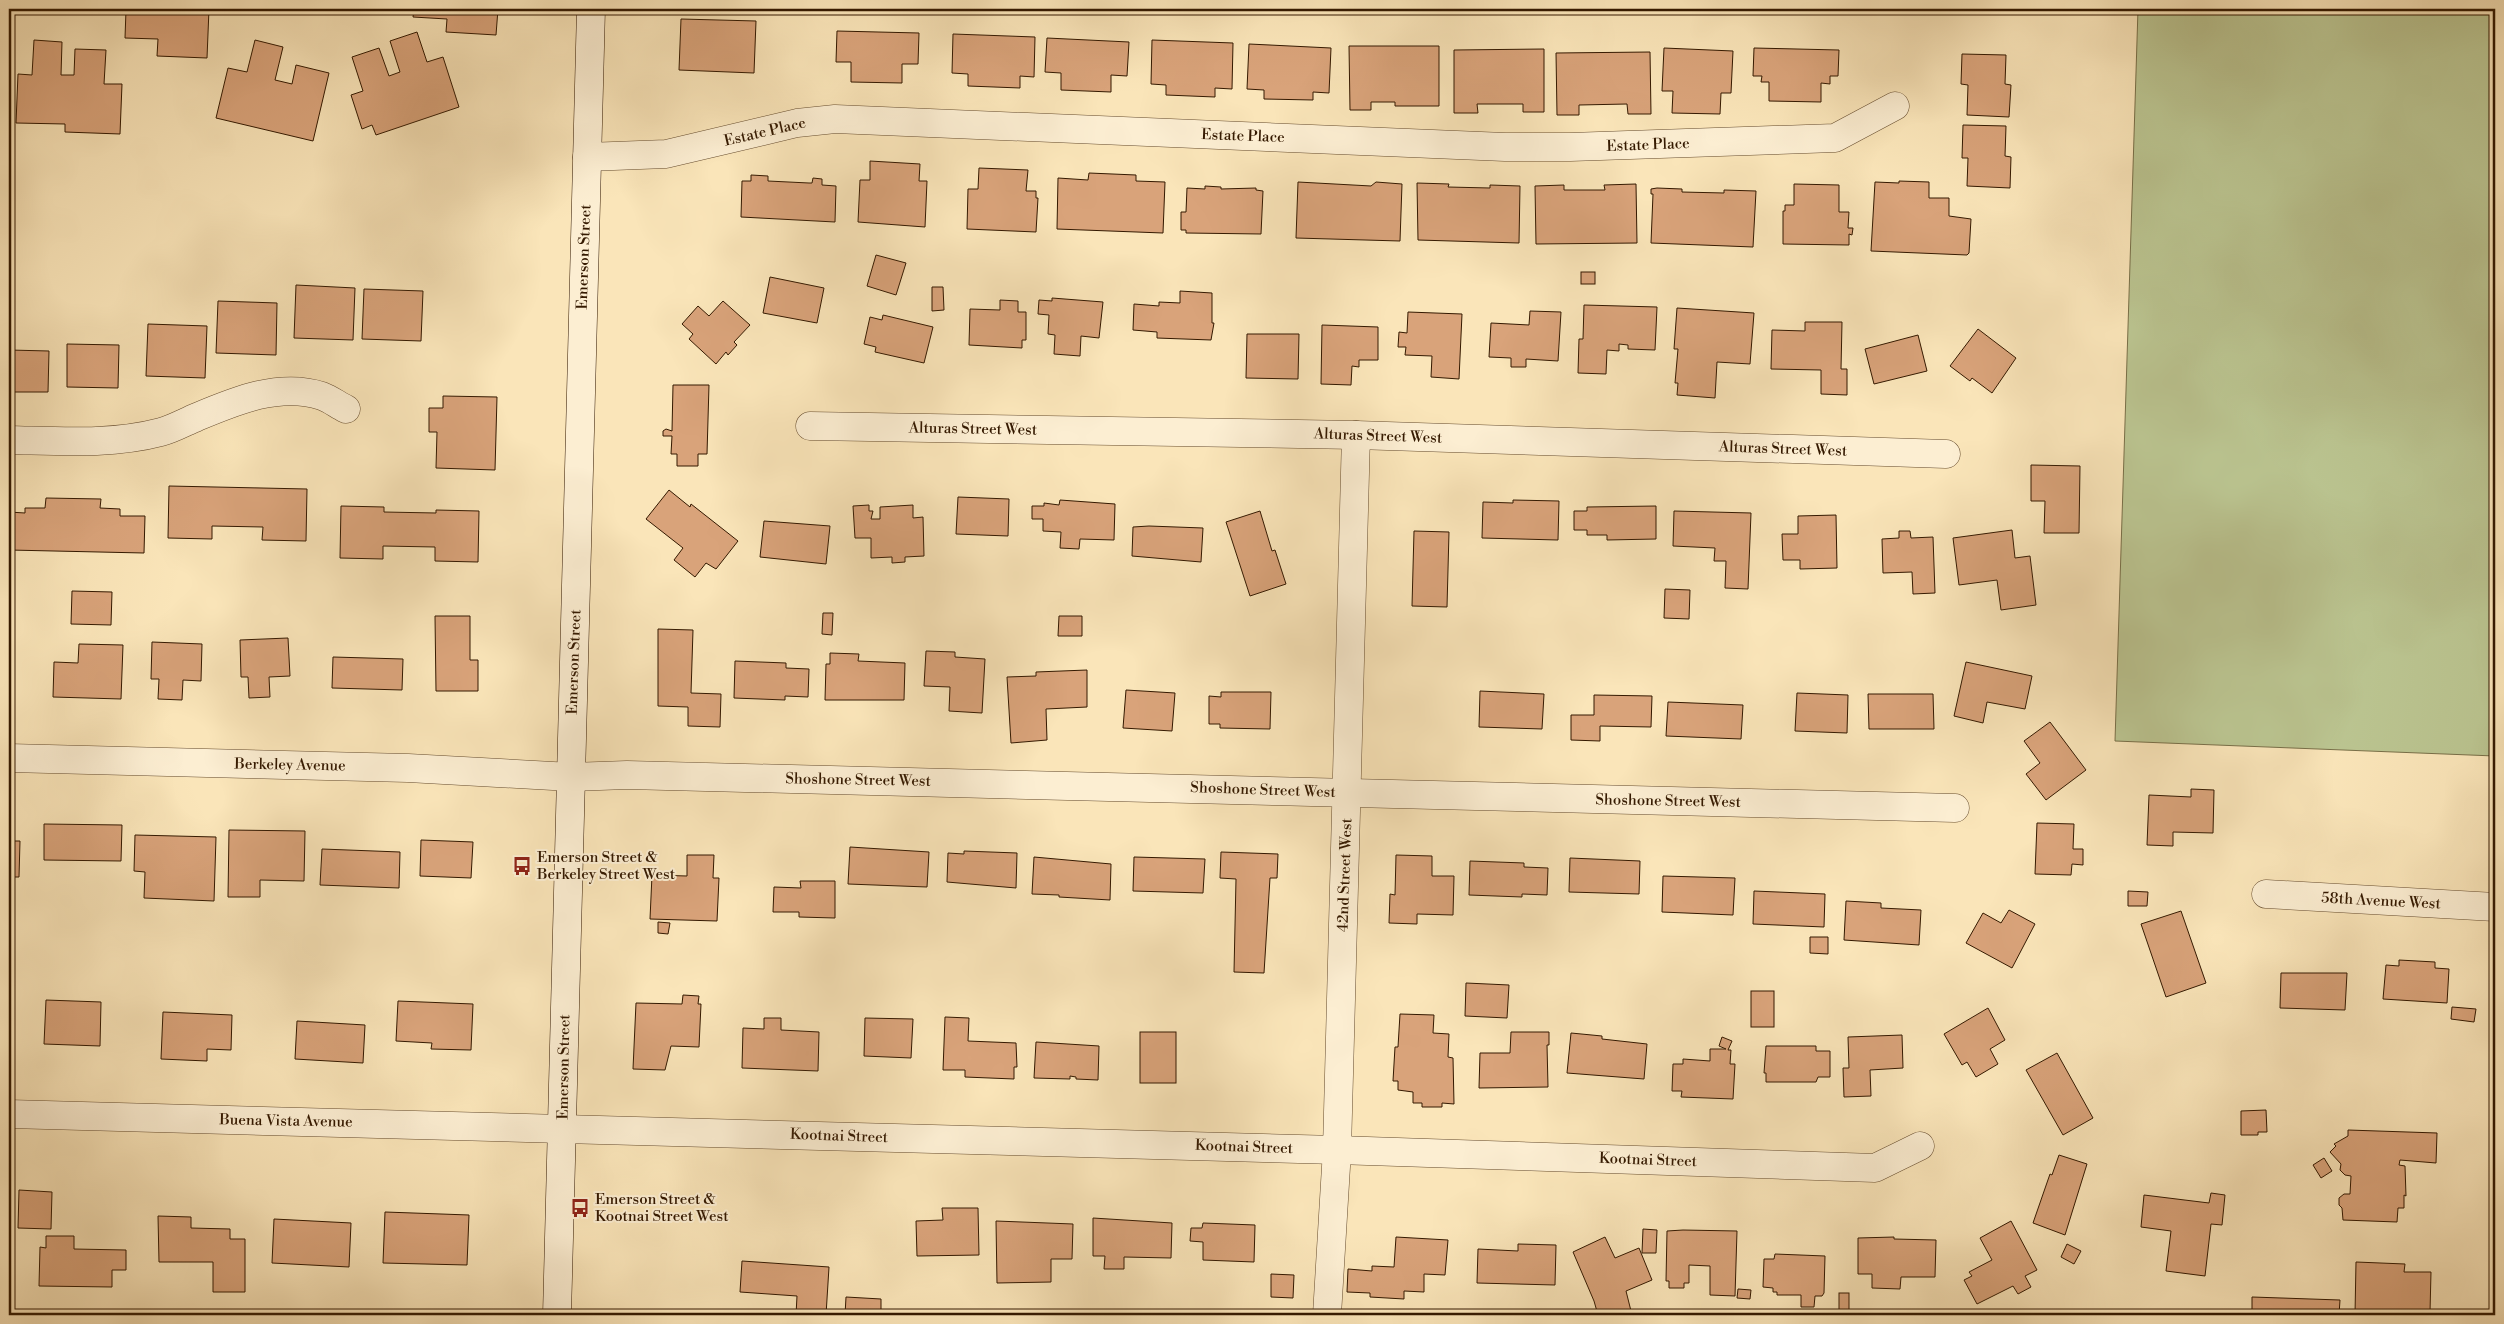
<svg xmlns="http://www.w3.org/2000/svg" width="2504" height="1324" font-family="'Libre Bodoni',serif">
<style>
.green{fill:#bbc591;stroke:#786f48}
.building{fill:#d9a37a;stroke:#341900}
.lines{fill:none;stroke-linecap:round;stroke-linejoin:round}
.street-casing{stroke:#664c2e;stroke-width:29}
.secondary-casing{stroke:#341900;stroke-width:29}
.street{stroke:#fceed2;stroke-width:28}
.secondary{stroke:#fceed2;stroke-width:28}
.labels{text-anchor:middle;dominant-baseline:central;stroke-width:4;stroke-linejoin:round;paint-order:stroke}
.street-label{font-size:15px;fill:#341900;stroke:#fceed2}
.poi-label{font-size:15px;fill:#341900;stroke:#fceed2;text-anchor:start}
</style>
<rect width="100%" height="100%" fill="#fae5b9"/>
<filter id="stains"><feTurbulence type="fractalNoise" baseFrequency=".004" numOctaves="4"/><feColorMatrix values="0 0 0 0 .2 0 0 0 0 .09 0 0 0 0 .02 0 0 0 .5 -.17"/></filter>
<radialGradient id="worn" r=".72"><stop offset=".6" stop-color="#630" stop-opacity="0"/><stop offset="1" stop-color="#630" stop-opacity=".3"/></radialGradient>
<polygon class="green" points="2138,9 2495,9 2495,756 2115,741"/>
<g class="building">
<polygon points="156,9 209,9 207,58 157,56 158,39 125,38 126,10 156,11"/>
<polygon points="414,9 498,9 496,35 446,32 447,19 413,17"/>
<polygon points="681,19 756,21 754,73 679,70"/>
<polygon points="837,31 919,33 918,64 902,64 902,83 851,82 851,62 836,62"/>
<polygon points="417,32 427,62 443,57 459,107 376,135 372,125 362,129 351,95 363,91 352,57 379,48 389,76 400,72 390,41"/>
<polygon points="953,34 1035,37 1034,77 1020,76 1020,88 968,86 968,74 952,73"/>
<polygon points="1047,38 1129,42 1127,76 1111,75 1111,92 1061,90 1061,73 1045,72"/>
<polygon points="34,40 62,42 61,75 74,75 75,49 106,50 104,84 122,84 120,134 65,132 65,124 16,123 18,74 32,75"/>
<polygon points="255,40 283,47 275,80 292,84 296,65 329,73 313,141 216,118 228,68 247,72"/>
<polygon points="1152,40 1233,43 1232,89 1215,88 1215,97 1166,95 1166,85 1151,84"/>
<polygon points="1249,44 1331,48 1329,93 1313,92 1313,100 1264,99 1264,90 1247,89"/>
<polygon points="1349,46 1439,46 1439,106 1395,106 1395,102 1371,102 1371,110 1350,110"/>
<polygon points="1664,48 1733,51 1731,93 1721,93 1720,114 1672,113 1673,91 1662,91"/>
<polygon points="1754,48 1839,50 1838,76 1830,76 1830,84 1821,83 1821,102 1769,101 1769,82 1761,82 1762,76 1753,76"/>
<polygon points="1544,49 1544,112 1523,112 1523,104 1477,104 1478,113 1454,113 1454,50"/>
<polygon points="1650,52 1651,114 1628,114 1627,104 1579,105 1579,115 1557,115 1556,53"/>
<polygon points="1962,54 2006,55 2005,84 2011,85 2009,117 1967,115 1968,85 1961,84"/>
<polygon points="1963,125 2006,126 2005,156 2011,157 2010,188 1967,186 1968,158 1962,158"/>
<polygon points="870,161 920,164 919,181 927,181 925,227 858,222 860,180 870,180"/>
<polygon points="979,168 1028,170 1026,191 1036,191 1036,198 1038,198 1036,232 967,229 968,189 978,189"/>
<polygon points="1089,173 1136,175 1136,181 1165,182 1163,233 1057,229 1058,178 1088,180"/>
<polygon points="751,175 768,176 768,181 809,183 812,183 813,178 822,179 822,185 836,186 835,222 741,217 742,181 751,181"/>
<polygon points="1899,181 1929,182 1929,198 1949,198 1949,216 1971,219 1969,253 1967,255 1871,251 1875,182 1899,183"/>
<polygon points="1298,182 1371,186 1376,182 1402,184 1400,241 1296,238"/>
<polygon points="1417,183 1449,184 1448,187 1490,188 1490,185 1520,186 1519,243 1418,240"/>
<polygon points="1636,184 1637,243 1536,244 1535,186 1564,185 1564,190 1605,190 1604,185"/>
<polygon points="1794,184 1839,185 1839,212 1849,212 1848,228 1853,228 1852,235 1849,234 1849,245 1783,244 1783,211 1785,211 1785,205 1794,205"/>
<polygon points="1205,186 1221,187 1221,189 1256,188 1256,190 1263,191 1261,234 1186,233 1186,230 1181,230 1181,212 1186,212 1187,188 1205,189"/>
<polygon points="1657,188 1682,189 1682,192 1724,193 1724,190 1756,191 1753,247 1651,243 1653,194 1651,194 1651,189"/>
<polygon points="876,255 906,263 896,295 867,286"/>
<rect x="1581" y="272" width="14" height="12"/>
<polygon points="770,277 824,288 817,323 763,313"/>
<polygon points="296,285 355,288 353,340 294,338"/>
<polygon points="932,287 943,287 944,310 932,311"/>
<polygon points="364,289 423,291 421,341 362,339"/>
<polygon points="1180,291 1212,293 1212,323 1214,323 1211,340 1157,338 1157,332 1133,330 1134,304 1159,306 1159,302 1180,303"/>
<polygon points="1052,298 1103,302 1099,338 1081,336 1080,356 1054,354 1055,335 1048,334 1049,315 1038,314 1039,300 1052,301"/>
<polygon points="1000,300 1018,301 1018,312 1026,312 1026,340 1022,340 1022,348 969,345 970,309 1000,310"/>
<polygon points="218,301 277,303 276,355 216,353"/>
<polygon points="723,301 750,325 734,342 737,345 728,355 726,352 716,364 689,339 693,334 682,324 698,306 709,316"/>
<polygon points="1584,305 1657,307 1655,350 1628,349 1628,345 1619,344 1619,351 1607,350 1606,374 1578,373 1579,339 1583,339"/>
<polygon points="1677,308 1754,313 1750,364 1717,362 1715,398 1677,395 1678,383 1675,383 1678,349 1674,349"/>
<polygon points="1530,311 1561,312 1558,361 1526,359 1526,367 1511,367 1511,358 1489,357 1491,323 1529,325"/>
<polygon points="1408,312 1462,314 1459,379 1431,377 1432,356 1405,355 1406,347 1398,347 1399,332 1407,333"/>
<polygon points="883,315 933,327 924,363 875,352 876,347 864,344 870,317 882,320"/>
<polygon points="1805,322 1842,322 1841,369 1847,369 1847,395 1821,394 1821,370 1771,369 1772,330 1805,331"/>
<polygon points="148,324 207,326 205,378 146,376"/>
<polygon points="1322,325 1378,327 1378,360 1359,360 1359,367 1352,366 1351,385 1321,384"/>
<polygon points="1978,329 2016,358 1992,393 1972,378 1970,381 1950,366"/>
<polygon points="1247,334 1299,334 1298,379 1246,378"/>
<polygon points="1918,335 1927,371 1874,384 1865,349"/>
<polygon points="67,344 119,345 118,388 67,387"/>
<polygon points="9,350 49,351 48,392 9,392"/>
<polygon points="673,385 709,385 707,454 698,454 698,466 677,466 677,454 671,454 672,436 663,436 663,431 666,429 672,431"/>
<polygon points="443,396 497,397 495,470 436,468 437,432 429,432 429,408 443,408"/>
<polygon points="2031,465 2080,466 2079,533 2044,533 2045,501 2031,501"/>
<polygon points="169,486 307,489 306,541 262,540 263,527 212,526 212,539 168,538"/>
<polygon points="669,490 690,507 691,504 738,541 716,569 706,563 695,577 674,560 683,548 646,519"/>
<polygon points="958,497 1009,499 1008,536 956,534"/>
<polygon points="46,498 101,499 100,508 120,509 120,516 145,516 144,553 9,550 9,512 25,513 25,508 45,508"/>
<polygon points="1060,500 1115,504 1114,540 1080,539 1079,549 1060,548 1061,532 1043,531 1043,519 1032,519 1032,506 1044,506 1044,503 1059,505"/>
<polygon points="1513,500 1559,501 1558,540 1482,538 1483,502 1513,503"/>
<polygon points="869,505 869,511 873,511 871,519 880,519 880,507 913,505 913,518 923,517 924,556 905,557 905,562 892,563 892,557 871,558 871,538 855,538 853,506"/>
<polygon points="341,506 384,507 384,512 436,513 436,510 479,511 478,562 435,561 435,547 383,546 383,559 340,558"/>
<polygon points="1656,506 1656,539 1607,540 1607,535 1587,535 1587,530 1574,530 1574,511 1587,511 1587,507"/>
<polygon points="1260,511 1272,551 1275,550 1286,584 1250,596 1226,522"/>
<polygon points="1674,511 1751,513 1748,589 1725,588 1726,561 1714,561 1715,548 1673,546"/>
<polygon points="1836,515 1837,568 1800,569 1800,560 1783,560 1782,534 1798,534 1798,516"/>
<polygon points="764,521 830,526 826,564 760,557"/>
<polygon points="1149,526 1203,528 1201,562 1132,556 1133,527"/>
<polygon points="2012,530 2015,558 2030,556 2036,605 2001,610 1997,580 1959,585 1953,538"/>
<polygon points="1414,531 1449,532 1447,607 1412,606"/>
<polygon points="1899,531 1910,531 1911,538 1933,537 1935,593 1913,594 1912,572 1883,573 1882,539 1899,538"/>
<polygon points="1665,589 1690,590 1689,619 1664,618"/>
<polygon points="72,591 112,592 111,625 71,624"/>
<polygon points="823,613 833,613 832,635 822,634"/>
<polygon points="435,616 470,616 470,660 478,660 478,691 436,691"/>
<polygon points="1059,616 1082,616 1082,636 1058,636"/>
<polygon points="658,629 693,630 691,693 721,694 720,727 688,726 688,707 658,706"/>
<polygon points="288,638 290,676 269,677 270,697 249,698 248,677 241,677 240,640"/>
<polygon points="152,642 202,644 201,681 183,680 182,700 158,699 159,679 151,679"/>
<polygon points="79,644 123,645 121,699 53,697 54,662 78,663"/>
<polygon points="926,651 955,652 955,657 985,659 982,713 949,711 950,687 924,686"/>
<polygon points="830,653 859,654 858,661 905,663 904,700 825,700 826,664 830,664"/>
<polygon points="333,657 403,659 402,690 332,688"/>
<polygon points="735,661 786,663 786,668 809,669 808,697 785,696 785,700 734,698"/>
<polygon points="1966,662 2032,676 2025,709 1987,702 1983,723 1954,716"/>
<polygon points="1087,670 1087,707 1046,709 1047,740 1011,743 1007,677 1036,676 1036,672"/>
<polygon points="1126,690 1175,693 1172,731 1123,728"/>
<polygon points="1480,691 1544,694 1542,729 1479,727"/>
<polygon points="1221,692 1271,692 1270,729 1220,728 1220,724 1209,724 1209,696 1221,697"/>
<polygon points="1797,693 1848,695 1847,733 1795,731"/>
<polygon points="1868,694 1933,694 1934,729 1869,729"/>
<polygon points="1594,695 1652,696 1651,727 1600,726 1600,741 1571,740 1571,715 1594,715"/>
<polygon points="1668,702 1743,705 1741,739 1666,736"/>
<polygon points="2050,722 2086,770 2046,800 2026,774 2040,763 2024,741"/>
<polygon points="2191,789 2214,790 2213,833 2173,832 2173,846 2147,845 2149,795 2191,797"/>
<polygon points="2037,823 2074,824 2073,849 2083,849 2083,865 2072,864 2071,875 2035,874"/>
<polygon points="44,824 122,825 121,861 44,860"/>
<polygon points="229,830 305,831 304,881 260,880 260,897 228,897"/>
<polygon points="135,835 216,837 214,901 144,898 145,872 134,871"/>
<polygon points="421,840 473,842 471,878 420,876"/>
<polygon points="9,841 20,841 19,877 9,877"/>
<polygon points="850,847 929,852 927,887 848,884"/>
<polygon points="322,849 400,852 399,888 320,885"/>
<polygon points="964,851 1017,853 1016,888 947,882 948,853 964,854"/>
<polygon points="1221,852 1278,854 1277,878 1270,878 1264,973 1234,972 1236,879 1220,878"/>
<polygon points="687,855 714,855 713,878 719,878 717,921 650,919 652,875 687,876"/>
<polygon points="1396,855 1432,856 1432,876 1454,876 1453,915 1417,914 1417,924 1389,923 1390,894 1395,895"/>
<polygon points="1034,857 1111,864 1110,900 1059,897 1059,895 1032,894"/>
<polygon points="1134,857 1205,859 1203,893 1133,891"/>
<polygon points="1570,858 1640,861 1639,894 1569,892"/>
<polygon points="1470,861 1524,863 1524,867 1548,868 1547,895 1522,894 1522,897 1469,895"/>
<polygon points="1663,876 1735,878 1733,915 1662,912"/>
<polygon points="800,881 835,881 835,918 799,917 799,912 773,912 774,887 801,888"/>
<polygon points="1754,891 1825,894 1824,927 1753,924"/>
<polygon points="2128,891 2148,892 2147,906 2128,906"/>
<polygon points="1846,901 1881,903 1881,908 1921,910 1919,945 1844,940"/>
<polygon points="2009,910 2035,924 2012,968 1966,943 1983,913 2001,923"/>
<polygon points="2181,911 2206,983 2166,997 2141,924"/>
<polygon points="658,922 670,923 668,934 658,933"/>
<polygon points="1810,937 1828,937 1828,954 1810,953"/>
<polygon points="2399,960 2435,962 2435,968 2449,969 2447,1003 2383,999 2386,965 2399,966"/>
<polygon points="2281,973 2347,973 2345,1010 2280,1008"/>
<polygon points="1466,983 1509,985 1507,1018 1465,1016"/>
<rect x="1751" y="991" width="23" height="36"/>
<polygon points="683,995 699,996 698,1004 701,1004 699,1047 671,1046 665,1070 633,1069 636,1003 682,1004"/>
<polygon points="46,1000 101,1002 100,1046 44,1044"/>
<polygon points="398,1001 473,1004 471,1050 431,1049 432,1043 396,1041"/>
<polygon points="2452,1007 2476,1009 2474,1022 2451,1019"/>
<polygon points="1988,1008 2005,1040 1990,1049 1998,1064 1976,1077 1967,1062 1962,1065 1944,1034"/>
<polygon points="163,1012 232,1015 231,1050 207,1049 207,1061 161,1059"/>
<polygon points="1400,1014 1434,1015 1433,1033 1449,1034 1448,1057 1453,1058 1454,1104 1442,1103 1442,1107 1422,1107 1422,1103 1413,1103 1413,1092 1398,1090 1398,1081 1393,1081 1395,1047 1398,1047"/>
<polygon points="945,1017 969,1018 968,1041 1016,1043 1017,1067 1014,1067 1014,1079 965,1077 965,1070 943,1070"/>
<polygon points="9,1018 14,1018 12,1056 9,1056"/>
<polygon points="764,1018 781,1018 781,1030 819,1032 818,1071 742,1068 743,1028 764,1029"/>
<polygon points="865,1018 913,1019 911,1058 864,1056"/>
<polygon points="297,1021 365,1025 363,1063 295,1059"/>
<rect x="1140" y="1032" width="36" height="51"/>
<polygon points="1511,1032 1549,1032 1549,1045 1547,1045 1548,1087 1479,1088 1480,1053 1510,1053"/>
<polygon points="1571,1033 1602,1036 1602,1039 1647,1044 1644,1079 1567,1073"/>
<polygon points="1902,1035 1903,1068 1870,1070 1871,1096 1844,1097 1843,1068 1849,1068 1848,1037"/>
<polygon points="1722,1037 1732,1041 1728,1050 1731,1050 1730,1064 1735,1064 1733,1099 1681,1097 1682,1091 1672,1091 1673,1064 1683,1064 1683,1059 1710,1061 1710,1049 1726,1049 1719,1046"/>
<polygon points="1036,1042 1099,1046 1098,1080 1076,1079 1076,1077 1070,1076 1070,1079 1034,1078"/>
<polygon points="1766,1046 1816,1046 1816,1051 1830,1051 1830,1077 1818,1077 1816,1082 1766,1082 1766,1073 1764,1073"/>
<polygon points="2057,1053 2093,1118 2063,1135 2026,1070"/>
<polygon points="2266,1110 2267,1132 2258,1132 2258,1135 2241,1135 2241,1111"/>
<polygon points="2348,1130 2437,1133 2436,1163 2400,1160 2399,1165 2405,1166 2406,1196 2404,1195 2404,1208 2398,1208 2397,1222 2343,1220 2342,1208 2339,1205 2339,1198 2344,1194 2350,1194 2351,1176 2345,1175 2340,1170 2341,1164 2330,1152 2336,1146 2334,1144 2348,1136"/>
<polygon points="2059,1155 2087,1164 2065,1235 2033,1223 2050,1174 2052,1175"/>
<polygon points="2324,1158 2332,1171 2321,1178 2313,1165"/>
<polygon points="19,1190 52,1192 51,1229 18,1228"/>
<polygon points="2211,1193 2225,1195 2222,1225 2211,1224 2205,1276 2166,1271 2171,1231 2141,1227 2144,1195 2209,1203"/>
<polygon points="942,1208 978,1208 979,1255 917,1256 916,1221 943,1220"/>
<polygon points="385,1212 469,1215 467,1265 383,1263"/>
<polygon points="158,1216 191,1217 191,1228 230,1229 230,1239 245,1239 245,1292 213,1292 213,1262 159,1262"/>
<polygon points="1093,1218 1172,1223 1171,1258 1124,1257 1124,1269 1104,1269 1105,1256 1093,1256"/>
<polygon points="274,1219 351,1223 349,1267 272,1263"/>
<polygon points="996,1221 1073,1224 1072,1259 1051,1259 1051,1282 997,1283"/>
<polygon points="2011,1221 2037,1270 2025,1276 2031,1287 2018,1294 2013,1286 1977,1304 1964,1280 1972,1276 1969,1272 1992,1260 1980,1238"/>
<polygon points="1203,1223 1255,1225 1254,1262 1203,1260 1203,1242 1190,1241 1191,1228 1202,1228"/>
<polygon points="1643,1229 1657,1230 1656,1253 1642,1253"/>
<polygon points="1683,1230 1737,1231 1735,1296 1710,1295 1710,1266 1689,1265 1689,1283 1684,1283 1684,1288 1669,1288 1669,1281 1666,1281 1667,1231"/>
<polygon points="46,1236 74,1236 74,1249 126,1250 126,1270 112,1270 112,1287 39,1286 40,1247 46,1248"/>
<polygon points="1396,1237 1448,1240 1445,1275 1424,1274 1424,1292 1404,1291 1404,1299 1370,1297 1370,1293 1347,1292 1348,1269 1372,1271 1372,1266 1394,1267"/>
<polygon points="1605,1237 1615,1258 1639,1248 1652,1280 1626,1291 1632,1315 1598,1315 1594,1301 1573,1252"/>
<polygon points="1894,1237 1894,1239 1936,1240 1935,1277 1901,1277 1900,1289 1872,1288 1872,1274 1858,1274 1858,1238"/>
<polygon points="1518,1244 1556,1245 1555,1285 1477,1283 1478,1249 1518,1251"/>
<polygon points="2067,1244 2081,1251 2074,1264 2061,1257"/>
<polygon points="1775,1254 1825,1256 1824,1293 1822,1296 1815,1296 1814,1307 1801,1307 1801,1295 1777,1295 1777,1292 1773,1292 1773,1288 1763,1287 1764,1259 1774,1259"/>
<polygon points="742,1261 829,1267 826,1315 796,1315 797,1296 740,1292"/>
<polygon points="2356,1262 2405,1264 2404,1272 2431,1272 2430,1312 2387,1312 2387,1315 2355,1315"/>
<polygon points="1271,1274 1294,1275 1293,1298 1271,1297"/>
<polygon points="1738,1289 1751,1290 1750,1299 1737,1298"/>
<rect x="1839" y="1293" width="10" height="22"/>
<polygon points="846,1297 881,1299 881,1315 845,1315"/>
<polygon points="2252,1297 2340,1300 2339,1315 2252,1315"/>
</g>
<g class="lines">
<g class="street-casing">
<g id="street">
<polyline points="587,157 666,154 797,123 835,119 1505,147 1570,147 1835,138 1895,106"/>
<polyline points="810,426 1356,435 1946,454"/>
<path d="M 9,440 C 59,441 112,445 161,432 C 173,429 185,422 197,417 C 235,401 280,382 322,396 C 330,399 338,405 346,409"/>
<polyline points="9,758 408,768 571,777 627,775 1955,808"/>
<polyline points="2266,894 2495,907"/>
<polyline points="9,1114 1337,1150 1875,1168 1920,1146"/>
<polyline points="1327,1315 1337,1150 1356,435"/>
</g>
</g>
<g class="secondary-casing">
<polyline id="secondary" points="557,1315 591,9"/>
</g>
<use href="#street" class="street"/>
<use href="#secondary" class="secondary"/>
</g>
<defs>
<g id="bus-bare" transform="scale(1.5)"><path d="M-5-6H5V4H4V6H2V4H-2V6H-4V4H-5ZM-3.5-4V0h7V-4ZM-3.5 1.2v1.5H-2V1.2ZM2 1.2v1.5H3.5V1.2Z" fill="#8f2418" stroke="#fceed2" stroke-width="2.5" paint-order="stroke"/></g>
</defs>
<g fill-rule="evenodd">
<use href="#bus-bare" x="522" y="866"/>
<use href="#bus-bare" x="580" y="1208"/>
</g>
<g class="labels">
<g class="street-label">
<text transform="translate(765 132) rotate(-13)">Estate Place</text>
<text transform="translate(1243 136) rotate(2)">Estate Place</text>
<text transform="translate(1648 145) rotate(-2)">Estate Place</text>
<text transform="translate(584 257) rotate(-88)">Emerson Street</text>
<text transform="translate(973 429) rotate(1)">Alturas Street West</text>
<text transform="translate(1378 436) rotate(2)">Alturas Street West</text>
<text transform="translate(1783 449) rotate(2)">Alturas Street West</text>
<text transform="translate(574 662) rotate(-88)">Emerson Street</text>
<text transform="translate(290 765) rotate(1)">Berkeley Avenue</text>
<text transform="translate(858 780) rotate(1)">Shoshone Street West</text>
<text transform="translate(1263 790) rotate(2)">Shoshone Street West</text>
<text transform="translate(1668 801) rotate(1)">Shoshone Street West</text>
<text transform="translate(1345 875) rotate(-88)">42nd Street West</text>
<text transform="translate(2381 901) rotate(3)">58th Avenue West</text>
<text transform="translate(564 1067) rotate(-89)">Emerson Street</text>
<text transform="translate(286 1121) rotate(1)">Buena Vista Avenue</text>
<text transform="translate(839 1136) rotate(2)">Kootnai Street</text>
<text transform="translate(1244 1147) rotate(2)">Kootnai Street</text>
<text transform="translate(1648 1160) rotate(2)">Kootnai Street</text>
</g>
<g class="poi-label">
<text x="537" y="857">Emerson Street &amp;<tspan x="537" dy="17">Berkeley Street West</tspan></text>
<text x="595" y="1199">Emerson Street &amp;<tspan x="595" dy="17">Kootnai Street West</tspan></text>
</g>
</g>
<rect width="2504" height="1324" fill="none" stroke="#fae5b9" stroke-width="30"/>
<rect x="10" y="10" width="2484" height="1304" fill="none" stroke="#341900" stroke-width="2.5"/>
<rect x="15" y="15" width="2474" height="1294" fill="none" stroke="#341900"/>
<rect width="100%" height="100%" filter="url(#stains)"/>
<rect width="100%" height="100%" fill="url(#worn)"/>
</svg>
